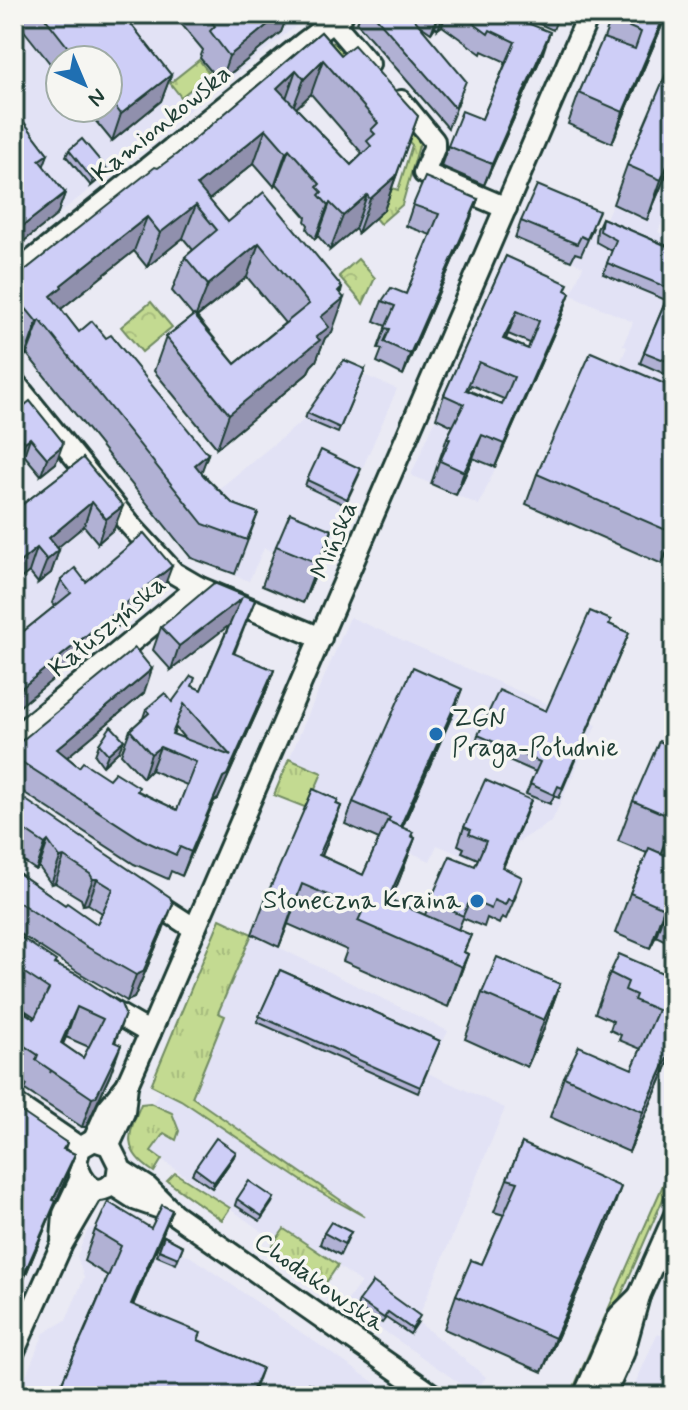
<svg xmlns="http://www.w3.org/2000/svg" width="688" height="1410" font-family="Mynerve,sans-serif">
<style>
.built{fill:#e2e2f5;fill-rule:evenodd}
.grass{fill:url(#grass-tufts);stroke:#718c62;stroke-width:2}
.forest{fill:url(#forest-crowns);stroke:#718c62;stroke-width:2}
.lines{fill:none;stroke-linecap:round;stroke-linejoin:round}
.minor-casing{stroke:#1f3d34;stroke-width:26}
.minor{stroke:#f6f6f2;stroke-width:20}
.wall{fill:#b1b1d4;stroke:#1f3d34;stroke-width:2;fill-rule:evenodd}
.shaded-wall{fill:#9090ad;stroke:#1f3d34;stroke-width:2}
.building{fill:#cecef7;stroke:#1f3d34;stroke-width:2;fill-rule:evenodd}
.poi-dot{fill:#1f6fb2;stroke:#f6f6f2;stroke-width:3}
.labels{text-anchor:middle;dominant-baseline:central;stroke-width:7;stroke-linejoin:round;paint-order:stroke}
.street-label{font-size:26px;fill:#1f3d34;stroke:#f6f6f2}
.poi-label{font-size:26px;fill:#1f3d34;stroke:#f6f6f2;text-anchor:start}
</style>
<defs>
<pattern id="grass-tufts" width="24" height="20" patternUnits="userSpaceOnUse" patternTransform="scale(2)"><rect width="24" height="20" fill="#c3da91"/><path d="M3 7l-1-3M5 7V3M7 7l1-3M15 17l-1-3M17 17v-4M19 17l1-3" fill="none" stroke="#a7bc7e"/></pattern>
<pattern id="forest-crowns" width="20" height="18" patternUnits="userSpaceOnUse" patternTransform="scale(2)"><rect width="20" height="18" fill="#c3da91"/><path d="M2 6a3 3 0 1 1 6 0M12 15a3 3 0 1 1 6 0" fill="none" stroke="#a7bc7e"/></pattern>
</defs>
<rect width="100%" height="100%" fill="#eaeaf4"/>
<filter id="ink" filterUnits="userSpaceOnUse"><feTurbulence type="fractalNoise" baseFrequency=".0125" numOctaves="2"/><feDisplacementMap in="SourceGraphic" scale="16" xChannelSelector="R" yChannelSelector="G"/><feConvolveMatrix kernelMatrix="1 2 1 2 8 2 1 2 1" color-interpolation-filters="sRGB"/></filter>
<g filter="url(#ink)">
<g class="built">
<path d="M 14,14 L 297,14 L 299,16 L 311,14 L 14,249 ZM 60,60 L 108,60 L 108,108 L 60,108 Z"/>
<polygon points="674,61 674,192 658,232 674,239 674,417 608,390 627,347 623,345 633,322 571,295 583,266 515,238 592,227 601,230"/>
<polygon points="342,366 397,389 318,570 264,548 249,581 191,558 168,530 305,419"/>
<polygon points="436,418 504,448 479,505 411,475"/>
<polygon points="73,479 163,590 14,712 14,505 25,518"/>
<polygon points="350,617 596,725 552,821 515,844 501,872 437,845 430,861 307,807 322,773 289,759"/>
<polygon points="252,934 448,1031 428,1073 505,1108 417,1321 486,1377 474,1393 345,1304 361,1282 284,1229 275,1241 150,1151 164,1132 175,1140 157,1104 153,1103 161,1089 182,1099"/>
<polygon points="135,1216 158,1233 155,1239 191,1257 394,1396 17,1396 44,1333 66,1320 84,1278 77,1256 88,1229"/>
<polygon points="657,1334 674,1339 674,1396 630,1396"/>
</g>
<g class="grass">
<polygon points="327,41 336,44 420,142 402,205 380,224 375,218 384,210 392,188 398,190 412,145 329,50"/>
<polygon points="289,759 322,773 307,808 274,795"/>
<polygon points="220,919 252,934 218,1013 225,1016 192,1097 365,1217 311,1187 181,1100 151,1085"/>
<path d="M 150,1103 L 172,1113 L 179,1131 L 176,1140 L 164,1133 L 151,1151 L 162,1159 L 154,1172 C 122,1151 127,1136 141,1104 Z"/>
<polygon points="674,1160 674,1174 577,1396 570,1396"/>
<polygon points="175,1173 230,1208 222,1220 167,1181"/>
<polygon points="284,1229 338,1265 323,1287 269,1250"/>
</g>
<g class="forest">
<polygon points="199,60 210,74 181,97 170,83"/>
<polygon points="358,259 375,278 363,304 339,276"/>
<polygon points="151,302 172,327 142,352 121,327"/>
</g>
<g class="lines">
<g class="minor-casing">
<g id="minor">
<polyline points="333,22 369,64"/>
<polyline points="401,101 434,141 434,148 424,173 506,208"/>
<polyline points="14,275 305,42 343,14"/>
<polyline points="14,382 130,525 174,573 198,587 321,638"/>
<polyline points="14,738 198,587"/>
<polyline points="147,898 195,929"/>
<polyline points="102,1005 150,1033"/>
<polyline points="14,1103 80,1148"/>
<polyline points="94,1140 108,1108 127,1085 150,1033 589,14"/>
<path d="M 94,1140 L 109,1145 L 119,1165 L 117,1179 C 97,1203 82,1183 76,1162 L 80,1148 Z"/>
<polyline points="109,1145 124,1112 127,1085"/>
<polyline points="119,1169 147,1187 174,1214 434,1396"/>
<polyline points="112,1184 137,1200 166,1210"/>
<polyline points="62,1240 64,1214 81,1178"/>
<polyline points="14,1351 62,1244 94,1189"/>
<polyline points="584,1396 619,1316 639,1296"/>
<polyline points="604,1396 623,1354 639,1296 674,1217"/>
</g>
</g>
<use href="#minor" class="minor"/>
</g>
<g class="wall">
<polygon points="14,14 123,14 171,75 161,101 112,141 85,108 108,108 108,60 60,60 60,76 14,18"/>
<polygon points="173,14 288,14 281,32 220,82 200,58 203,50"/>
<polygon points="360,14 507,14 543,53 484,185 441,166 448,146 482,119 506,62 482,51 481,54 442,26 438,29 435,27 431,33 418,24 459,101 448,128 357,23"/>
<polygon points="517,14 559,14 553,30"/>
<polygon points="613,14 667,14 612,143 568,124 579,93 604,38"/>
<path d="M 321,32 L 341,55 L 418,116 L 384,210 L 358,233 L 355,229 L 330,250 L 318,236 L 315,239 L 307,229 L 308,225 L 305,221 L 306,217 L 276,183 L 274,186 L 254,163 L 209,200 L 228,222 L 342,287 L 332,332 L 325,338 L 316,361 L 311,366 L 307,374 L 217,448 L 154,371 L 166,337 L 193,316 L 172,291 L 185,257 L 193,250 L 183,238 L 147,267 L 134,251 L 61,309 L 79,332 L 106,338 L 208,454 L 201,472 L 233,504 L 258,513 L 235,574 L 191,558 L 27,354 L 25,356 L 14,343 L 14,279 L 177,154 ZM 311,94 L 362,153 L 351,165 L 296,108 ZM 247,277 L 285,323 L 235,364 L 197,317 Z"/>
<polygon points="14,109 48,154 43,166 65,193 57,215 14,249"/>
<polygon points="69,150 107,169 104,175 91,186 66,156"/>
<polygon points="674,156 647,220 613,204 627,165"/>
<polygon points="478,199 470,220 403,375 377,362 382,349 378,348 386,326 374,321 382,301 406,294 431,235 406,226 413,205"/>
<polygon points="602,218 674,249 674,378 640,363 666,300 603,274 612,251 596,242 597,229"/>
<polygon points="521,221 593,228 581,255 575,253 571,261 515,238"/>
<path d="M 506,256 L 570,293 L 562,315 L 495,467 L 473,458 L 456,495 L 431,484 L 447,438 L 453,426 L 436,418 L 444,395 ZM 508,334 L 530,343 L 528,349 L 506,339 ZM 471,385 L 504,399 L 502,405 L 468,390 Z"/>
<polygon points="365,369 338,433 305,419 307,413"/>
<polygon points="674,388 674,536 662,564 526,504 537,474"/>
<polygon points="14,414 56,463 41,475 24,455 19,459 14,453"/>
<polygon points="83,458 114,529 98,543 84,526 57,547 59,550 51,573 38,583 29,572 14,584 14,511"/>
<polygon points="359,475 345,505 305,486 307,480"/>
<polygon points="332,530 318,570 303,603 262,586 276,546"/>
<polygon points="61,580 163,590 14,711 14,639 55,606 52,603"/>
<path d="M 255,600 L 234,654 L 274,670 L 265,694 L 218,799 L 214,801 L 182,876 L 171,871 L 168,879 L 134,864 L 14,786 L 14,747 L 144,693 L 67,757 L 79,767 L 138,791 L 177,810 L 187,785 L 151,770 L 143,778 L 121,754 L 130,730 L 143,718 L 146,709 L 172,702 L 192,686 L 201,690 L 229,625 L 171,670 L 153,650 L 161,627 ZM 176,728 L 185,739 L 173,734 Z"/>
<polygon points="609,624 629,633 559,798 554,796 550,804 526,794 536,772 475,745 478,735 546,711"/>
<polygon points="454,711 402,828 415,838 400,878 391,900 425,915 430,901 475,866 478,859 462,852 464,848 458,845 464,827 531,800 503,868 516,896 506,919 502,917 499,924 487,918 484,927 463,918 458,930 471,935 464,952 468,954 448,1007 343,961 347,950 288,924 279,947 252,934 267,895 337,804 341,806 322,856 363,875 379,839 345,824 353,802"/>
<polygon points="674,717 674,739 667,736"/>
<polygon points="99,744 119,751 103,766 95,755"/>
<polygon points="674,748 674,830 671,829 661,853 674,859 674,945 656,936 650,948 615,933 630,893 647,853 618,841 633,801"/>
<polygon points="14,792 163,930 134,998 127,1001 78,972 14,930 14,870 65,905 97,924 102,913 88,904 83,905 81,899 55,883 51,884 39,867 36,870 14,855"/>
<path d="M 14,934 L 125,1014 L 115,1043 L 110,1075 L 86,1127 L 82,1127 L 25,1090 L 27,1085 L 14,1076 L 14,1005 L 34,1019 L 35,1017 L 14,1003 ZM 66,1037 L 89,1047 L 83,1058 L 63,1044 Z"/>
<polygon points="280,970 440,1041 418,1093 257,1022"/>
<polygon points="610,973 674,978 674,1059 671,1057 629,1152 550,1117 564,1077 632,1069 641,1049 619,1040 621,1035 610,1030 613,1021 595,1013"/>
<polygon points="560,984 543,1031 527,1067 465,1039 482,993"/>
<polygon points="14,1114 67,1143 65,1149 75,1154 63,1185 14,1303"/>
<polygon points="522,1143 609,1221 542,1372 444,1329 456,1295 482,1264 504,1215 494,1212 507,1179"/>
<polygon points="233,1158 212,1188 192,1174 195,1168"/>
<polygon points="274,1198 272,1203 260,1221 235,1205 237,1199"/>
<polygon points="172,1210 160,1241 133,1305 198,1340 262,1368 252,1396 53,1396 60,1387 108,1276 84,1261 95,1230 151,1228"/>
<polygon points="351,1232 340,1255 320,1244 324,1233"/>
<polygon points="164,1236 183,1246 176,1264 157,1256"/>
<polygon points="359,1301 418,1322 410,1334 386,1318 382,1323 357,1307"/>
</g>
<g class="shaded-wall">
<polygon points="281,14 288,14 281,32 220,82 229,56"/>
<polygon points="438,14 440,14 435,27 431,33"/>
<polygon points="444,14 446,14 442,26 438,29"/>
<polygon points="665,14 667,14 612,143 623,112"/>
<polygon points="550,32 543,53 484,185 492,164"/>
<polygon points="323,60 311,94 291,113 304,79"/>
<polygon points="296,70 284,104 277,88"/>
<polygon points="171,75 161,101 112,141 121,114"/>
<polygon points="266,129 254,163 199,208 196,205 183,238 147,267 160,233 197,185"/>
<polygon points="289,149 276,183 274,186 286,152"/>
<polygon points="674,150 674,156 647,220 661,180"/>
<polygon points="48,154 40,176 39,160"/>
<polygon points="107,169 104,175 91,186 93,180"/>
<polygon points="396,176 384,210 358,233 370,199"/>
<polygon points="65,193 57,215 14,249 14,233"/>
<polygon points="367,195 355,229 330,250 343,216"/>
<polygon points="478,199 470,220 403,375 410,354"/>
<polygon points="330,203 318,236 315,239 328,205"/>
<polygon points="147,217 134,251 51,317 51,296 61,285"/>
<polygon points="259,243 247,277 195,318 208,285"/>
<polygon points="342,287 335,305 344,298 332,332 325,338 316,361 311,366 307,374 217,448 229,414 321,317 338,291"/>
<polygon points="570,293 562,315 495,467 504,444"/>
<polygon points="517,311 508,334 495,361 503,339"/>
<polygon points="40,320 27,354 25,356 37,322"/>
<polygon points="482,435 473,458 456,495 464,472"/>
<polygon points="30,438 24,455 19,459 25,442"/>
<polygon points="62,446 56,463 41,475 47,458"/>
<polygon points="208,454 196,487 195,465"/>
<polygon points="92,502 84,526 45,558 49,538"/>
<polygon points="123,506 114,529 98,543 106,519"/>
<polygon points="332,530 318,570 303,603 318,563"/>
<polygon points="674,531 674,536 662,564"/>
<polygon points="37,548 29,572 14,584 14,567"/>
<polygon points="59,550 51,573 38,583 47,560"/>
<polygon points="172,566 163,590 14,711 14,694"/>
<polygon points="241,599 232,623 171,670 179,646"/>
<polygon points="152,669 144,693 48,773 57,749"/>
<polygon points="274,670 265,694 218,799 214,801 182,876 191,852 223,777"/>
<polygon points="462,689 454,711 392,850 400,828"/>
<polygon points="124,740 119,751 103,766 108,754"/>
<polygon points="160,747 151,770 143,778 151,754"/>
<polygon points="531,800 524,819 495,885 502,867"/>
<polygon points="341,806 326,846 308,887 319,855"/>
<polygon points="674,816 674,821 671,829 659,858"/>
<polygon points="415,838 400,878 378,930 388,899"/>
<polygon points="48,841 39,867 36,870 45,844"/>
<polygon points="64,857 55,883 51,884 60,858"/>
<polygon points="93,879 97,879 88,904 83,905"/>
<polygon points="302,884 288,924 279,947 293,907"/>
<polygon points="670,897 656,936 650,948 664,908"/>
<polygon points="173,904 163,930 134,998 127,1001 136,975"/>
<polygon points="468,954 453,994 448,1007 462,967"/>
<polygon points="560,984 543,1031 527,1067 544,1020"/>
<polygon points="77,1007 66,1037 50,1073 61,1043"/>
<polygon points="674,1043 674,1049 671,1057 629,1152 643,1112"/>
<polygon points="121,1045 110,1075 86,1127 82,1127 92,1098"/>
<polygon points="236,1152 233,1158 212,1188 214,1182"/>
<polygon points="75,1154 63,1185 14,1303 53,1200"/>
<polygon points="621,1187 609,1221 542,1372 555,1338"/>
<polygon points="172,1210 160,1241 120,1335 131,1304"/>
</g>
<g class="building">
<polygon points="42,14 123,14 171,75 121,114 108,97 108,60 78,60"/>
<polygon points="205,14 281,14 229,56 210,31 215,26"/>
<polygon points="373,14 410,14 466,81 455,108"/>
<polygon points="461,14 505,14 550,32 492,164 448,146 462,111 482,119 515,42 490,30 488,34"/>
<polygon points="613,14 665,14 623,112 579,93 603,38 635,49 641,32 611,19"/>
<path d="M 321,32 L 341,55 L 354,45 L 418,116 L 396,176 L 370,199 L 367,195 L 343,216 L 330,203 L 328,205 L 319,195 L 322,192 L 317,187 L 320,184 L 289,149 L 286,152 L 266,129 L 197,185 L 228,222 L 264,192 L 342,287 L 338,291 L 344,298 L 321,317 L 329,327 L 316,337 L 320,340 L 229,414 L 166,337 L 194,315 L 235,364 L 309,304 L 259,243 L 208,285 L 185,257 L 217,230 L 196,205 L 160,233 L 147,217 L 61,285 L 62,287 L 51,296 L 79,332 L 92,321 L 106,338 L 111,335 L 208,454 L 195,465 L 204,476 L 233,504 L 258,513 L 247,540 L 203,524 L 40,320 L 37,322 L 14,294 L 14,279 L 155,167 L 158,168 L 177,154 ZM 323,60 L 378,123 L 371,130 L 375,134 L 367,141 L 371,146 L 351,165 L 277,88 L 296,70 L 304,79 Z"/>
<polygon points="674,55 674,150 661,180 627,165"/>
<polygon points="14,109 48,154 39,160 65,193 14,233 14,182 20,177 14,169"/>
<polygon points="82,139 107,169 93,180 69,150"/>
<polygon points="425,177 478,199 410,354 384,342 390,329 385,328 395,306 382,301 391,288 406,294 439,214 413,205"/>
<polygon points="537,185 599,211 587,239 581,236 577,244 521,221"/>
<polygon points="602,218 674,249 674,364 644,352 671,289 607,263 616,240 600,231"/>
<path d="M 506,256 L 568,284 L 565,290 L 570,293 L 504,444 L 482,435 L 464,472 L 440,461 L 450,439 L 447,438 L 464,404 L 444,395 ZM 517,311 L 539,321 L 528,349 L 503,339 ZM 479,362 L 514,377 L 502,405 L 466,390 Z"/>
<polygon points="591,352 674,388 673,533 537,474"/>
<polygon points="344,360 365,369 340,428 307,413"/>
<polygon points="30,401 63,442 62,446 47,458 30,438 25,442 14,429 14,414"/>
<polygon points="321,450 361,469 347,499 307,480"/>
<polygon points="83,458 123,506 106,519 92,502 49,538 59,550 47,560 37,548 14,567 14,511"/>
<polygon points="290,513 332,530 318,563 276,546"/>
<polygon points="144,533 172,566 14,694 14,639 71,593 61,580 75,568 86,582"/>
<path d="M 214,583 L 255,600 L 233,653 L 274,670 L 227,775 L 223,777 L 191,852 L 180,847 L 176,855 L 143,840 L 14,757 L 14,747 L 135,648 L 152,669 L 57,749 L 79,767 L 83,762 L 109,779 L 115,772 L 139,787 L 137,791 L 177,810 L 196,762 L 160,747 L 151,754 L 130,730 L 149,713 L 146,709 L 165,693 L 172,702 L 191,676 L 195,678 L 192,686 L 201,690 L 241,599 L 179,646 L 161,627 ZM 184,704 L 231,756 L 172,734 Z"/>
<polygon points="590,611 611,620 609,624 629,633 562,788 558,786 554,795 530,784 540,762 478,735 499,690 546,711"/>
<polygon points="413,667 462,689 400,827 388,821 390,818 353,802"/>
<polygon points="111,726 124,740 108,754 99,744"/>
<polygon points="659,741 674,748 673,818 633,801"/>
<polygon points="485,780 531,800 502,867 522,877 513,901 508,899 505,905 494,900 491,909 470,900 463,916 430,901 450,856 475,866 486,841 469,834 471,830 464,827"/>
<polygon points="313,789 338,800 336,804 341,806 319,855 363,875 387,821 413,832 411,836 415,838 388,899 471,935 463,952 468,954 462,967 358,921 363,910 302,884 293,907 267,895"/>
<polygon points="14,792 170,897 173,904 143,972 136,975 87,947 14,899 14,870 65,905 67,903 97,924 113,889 97,879 93,879 90,874 64,857 60,858 48,841 45,844 14,823"/>
<polygon points="649,848 674,859 674,898 670,897 664,908 630,893"/>
<path d="M 14,934 L 20,940 L 22,938 L 56,961 L 54,964 L 76,974 L 121,1004 L 125,1014 L 114,1042 L 121,1045 L 96,1097 L 92,1098 L 36,1060 L 38,1055 L 14,1039 L 14,1005 L 34,1019 L 49,989 L 14,966 ZM 77,1007 L 103,1019 L 83,1058 L 61,1043 Z"/>
<polygon points="619,954 674,978 674,1043 643,1112 564,1077 579,1046 632,1069 658,1010 634,1000 636,995 625,990 628,982 610,973"/>
<polygon points="497,957 560,984 544,1020 482,993"/>
<polygon points="280,970 440,1041 420,1087 259,1016"/>
<polygon points="20,1111 67,1143 63,1149 75,1154 53,1200 56,1201 21,1281 16,1279 14,1281 14,1114 16,1115"/>
<polygon points="216,1138 236,1152 214,1182 195,1168"/>
<polygon points="522,1143 621,1187 555,1338 456,1295 471,1260 482,1264 518,1182 507,1179"/>
<polygon points="249,1181 274,1198 262,1216 237,1199"/>
<polygon points="108,1202 151,1228 162,1205 172,1210 131,1304 201,1333 198,1340 262,1368 250,1396 53,1396 57,1387 60,1387 87,1326 121,1246 95,1230"/>
<polygon points="331,1222 351,1232 344,1244 324,1233"/>
<polygon points="164,1236 183,1246 178,1258 159,1250"/>
<polygon points="373,1282 420,1316 412,1329 388,1312 384,1318 359,1301"/>
<polygon points="309,1383 329,1392 327,1396 304,1396"/>
</g>
</g>
<g class="poi-dot">
<circle cx="436" cy="734" r="8"/>
<circle cx="477" cy="901" r="8"/>
</g>
<g class="labels">
<g class="street-label">
<text transform="translate(162 124) rotate(-39)">Kamionkowska</text>
<text transform="translate(335 540) rotate(-67)">Mińska</text>
<text transform="translate(108 627) rotate(-40)">Kałuszyńska</text>
<text transform="translate(319 1283) rotate(35)">Chodakowska</text>
</g>
<g class="poi-label">
<text x="452" y="719">ZGN<tspan x="452" dy="30">Praga-Południe</tspan></text>
<text x="461" y="901" text-anchor="end">Słoneczna Kraina</text>
</g>
</g>
<rect width="688" height="1410" fill="none" stroke="#f6f6f2" stroke-width="48"/>
<rect x="24" y="24" width="640" height="1362" fill="none" stroke="#1f3d34" stroke-width="3" filter="url(#ink)"/>
<g transform="translate(84 84) rotate(136)"><circle r="38" fill="#f6f6f2" stroke="#a0aca6" stroke-width="2"/>
<path d="M0-6L14 30L0 20L-14 30Z" fill="#1f6fb2"/>
<text y="-12" font-size="22" font-weight="bold" text-anchor="middle" fill="#1f3d34">N</text>
</g>
</svg>
